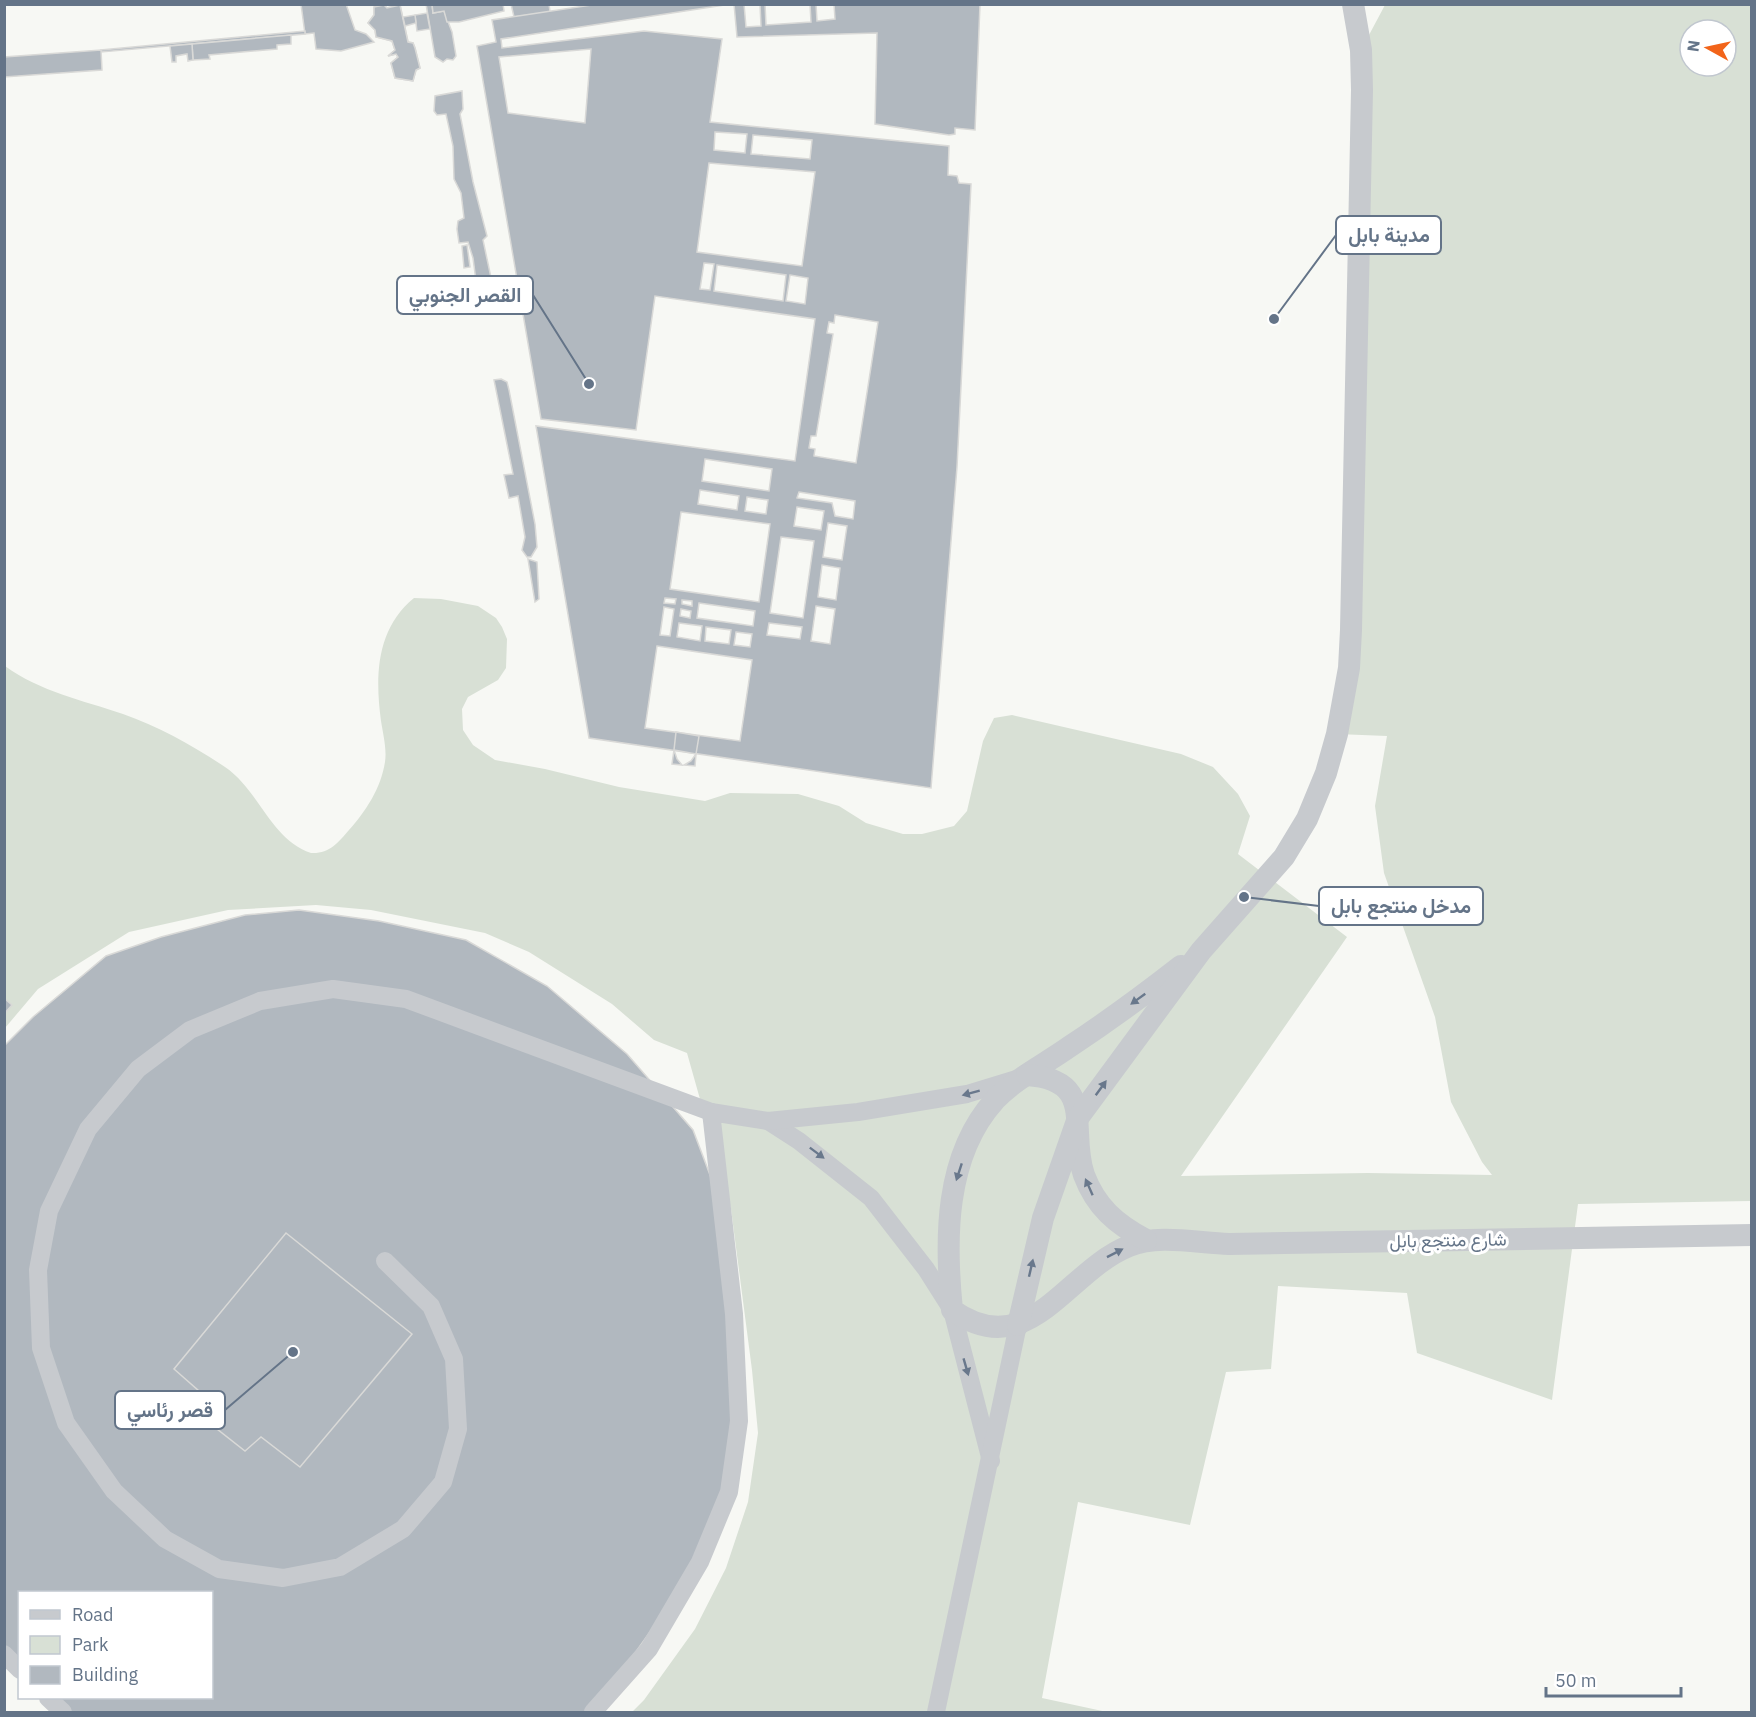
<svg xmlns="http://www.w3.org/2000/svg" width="1756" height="1717" font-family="'IBM Plex Sans',Vazirmatn,sans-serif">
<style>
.green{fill:#d8e0d5;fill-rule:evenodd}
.building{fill:#b1b8bf;stroke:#d9d9d7;stroke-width:1.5;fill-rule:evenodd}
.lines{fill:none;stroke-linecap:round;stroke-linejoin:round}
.minor{stroke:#c7cace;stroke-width:18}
.tertiary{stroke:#c7cace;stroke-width:22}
.oneway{fill:#69788c}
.labels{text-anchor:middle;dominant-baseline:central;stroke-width:6;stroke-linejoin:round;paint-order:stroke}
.street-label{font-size:18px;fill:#647488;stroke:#fff}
.leader{fill:none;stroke:#647488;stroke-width:2}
.callout-dot{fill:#647488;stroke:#fff;stroke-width:2}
.callout{fill:#fff;stroke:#647488;stroke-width:2}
.callout-label{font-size:20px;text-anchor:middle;font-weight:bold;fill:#647488}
</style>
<rect width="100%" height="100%" fill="#f7f8f4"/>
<path class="green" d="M 1385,5 L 1751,5 L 1751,1201 L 1578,1204 L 1552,1400 L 1417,1353 L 1407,1293 L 1278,1286 L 1271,1369 L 1226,1372 L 1190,1525 L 1078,1502 L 1042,1698 L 1107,1712 L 632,1712 L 644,1700 L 695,1629 L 726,1568 L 748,1502 L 758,1433 L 752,1370 L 731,1209 L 687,1053 L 654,1040 L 612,1004 L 529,952 L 485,933 L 371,910 L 316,905 L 228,910 L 129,932 L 38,989 L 5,1028 L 5,666 C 41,692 82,700 123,714 C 158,726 195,747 225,767 C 259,790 271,840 311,853 C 329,854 338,843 349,830 C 366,811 381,788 385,762 C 387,749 383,734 381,721 C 375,676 376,629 414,598 L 441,599 L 478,606 L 496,618 L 502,627 L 507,639 L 506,668 L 498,680 L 468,697 L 462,709 L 463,730 L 473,745 L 495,760 L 545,769 L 619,787 L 705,801 L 730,793 L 798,794 L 839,806 L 866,823 L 903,834 L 922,834 L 954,826 L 967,811 L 983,741 L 994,718 L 1012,715 L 1181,754 L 1213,767 L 1238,794 L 1250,816 L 1238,854 L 1347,937 L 1181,1176 L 1368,1173 L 1492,1175 L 1482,1162 L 1451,1102 L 1435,1017 L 1384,873 L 1375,806 L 1387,736 L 1337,734 L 1361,50 ZM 1690,30 L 1726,30 L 1726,66 L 1690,66 Z"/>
<g class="building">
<polygon points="301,4 346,4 355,30 366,34 374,42 341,51 316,49 314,33 305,34"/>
<polygon points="426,4 432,4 433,13 444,11 452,32 456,56 453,60 447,59 443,62 435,57"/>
<polygon points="432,4 503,4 504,11 459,22 447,22 444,11 433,13"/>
<polygon points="511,4 549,4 550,12 514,17"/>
<path d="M 598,4 L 731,4 L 501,39 L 502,48 L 644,31 L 722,39 L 710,122 L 949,146 L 948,175 L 957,176 L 959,183 L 971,184 L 957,467 L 931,788 L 589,738 L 536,426 L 795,461 L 815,319 L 655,296 L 636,430 L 541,419 L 477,46 L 496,42 L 492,20 ZM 591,49 L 585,123 L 508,113 L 499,57 ZM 715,132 L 747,134 L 745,153 L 714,150 ZM 753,135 L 812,140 L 810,159 L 751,154 ZM 709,163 L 815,172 L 802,266 L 697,252 ZM 704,263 L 714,264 L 710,290 L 700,289 ZM 717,265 L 786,275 L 783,301 L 714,291 ZM 790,275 L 808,278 L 805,304 L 786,301 ZM 835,315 L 878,322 L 856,463 L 814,456 L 815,449 L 809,448 L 811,436 L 816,436 L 833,334 L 827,333 L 829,322 L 834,323 ZM 705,459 L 772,469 L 769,491 L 702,481 ZM 700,490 L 739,496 L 737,510 L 698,504 ZM 799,492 L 855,501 L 853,519 L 835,516 L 832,503 L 797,498 ZM 747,497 L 768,500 L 766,514 L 745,511 ZM 797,507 L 824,511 L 821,530 L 794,526 ZM 681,512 L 770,524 L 759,602 L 670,589 ZM 828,523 L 847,526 L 842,560 L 823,557 ZM 781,537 L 814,541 L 803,618 L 770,613 ZM 822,565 L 840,568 L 836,600 L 818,597 ZM 665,598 L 676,599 L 675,604 L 664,603 ZM 682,600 L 692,601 L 692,606 L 682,604 ZM 699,603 L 755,611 L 753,626 L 697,618 ZM 816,606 L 835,609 L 830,644 L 811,641 ZM 664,607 L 674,609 L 670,636 L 660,635 ZM 681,609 L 691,611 L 690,618 L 680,616 ZM 679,623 L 702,626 L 700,641 L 677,637 ZM 769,623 L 802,627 L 800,639 L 767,635 ZM 706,627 L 731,630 L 729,644 L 705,641 ZM 736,632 L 752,634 L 750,647 L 734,645 ZM 657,646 L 752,660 L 740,741 L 645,728 Z"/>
<polygon points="734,4 744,4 746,27 761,26 760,4 765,4 766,25 811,22 810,4 816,4 817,21 835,19 834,4 980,4 975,130 955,128 955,134 949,135 875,124 877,33 737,37"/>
<path d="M 384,5 L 387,8 L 400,5 L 408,42 L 413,43 L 415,48 L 420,68 L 416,70 L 413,81 L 395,78 L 391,63 L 398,57 L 396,54 L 388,56 L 395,50 L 392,41 L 376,37 L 375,30 L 368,23 L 374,15 L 374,7 ZM 393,16 L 396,31 L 389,32 L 385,26 L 393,24 L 389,17 ZM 406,68 L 410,77 L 404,79 L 401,73 Z"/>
<polygon points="384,5 387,8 400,5 408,42 413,43 415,48 420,68 416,70 413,81 395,78 391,63 398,57 396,54 388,56 395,50 392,41 376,37 375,30 368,23 374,15 374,7"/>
<polygon points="427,13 430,29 417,31 415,15"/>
<polygon points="415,15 416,23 405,26 403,17"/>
<polygon points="305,31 305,34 101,52 101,50"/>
<polygon points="291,35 291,44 277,45 277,49 209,55 210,59 193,60 192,44"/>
<polygon points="192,44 193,60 188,61 187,54 176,56 176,62 172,62 170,46"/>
<polygon points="101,50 102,70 4,77 4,57"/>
<polygon points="462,91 463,109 460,114 473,182 487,236 483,240 497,306 480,309 473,282 476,281 473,258 468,242 459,243 457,229 458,221 464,218 461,193 454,179 453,146 446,114 437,115 434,111 435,96"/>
<polygon points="467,245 470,267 464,268 462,246"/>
<polygon points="501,379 507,382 509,390 535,524 537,547 531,557 527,557 522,550 525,537 518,496 509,498 504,475 513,474 494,380"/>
<polygon points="528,559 537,562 539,599 535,602"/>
<polygon points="676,732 699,736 696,754 674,750"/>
<polygon points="674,750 677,759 682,765 672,764"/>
<polygon points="696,754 695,766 684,765 691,761"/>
<polygon points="299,910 379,921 466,940 547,986 627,1054 693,1130 721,1204 734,1314 729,1492 700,1562 593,1712 63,1712 48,1698 212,1698 212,1592 20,1592 20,1670 4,1654 4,1046 33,1017 106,956 161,937 245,915"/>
<polygon points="4,998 12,1005 4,1014"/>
<polygon points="286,1233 412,1334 300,1467 261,1437 245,1451 198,1414 208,1399 174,1369"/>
</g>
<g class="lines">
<g class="minor">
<polyline points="768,1121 799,1141 871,1198 926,1269 952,1310 991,1461"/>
<polyline points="385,1261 431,1306 454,1359 458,1429 443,1482 403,1529 340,1567 283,1578 219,1569 165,1539 114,1491 66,1423 41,1348 38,1270 49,1211 88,1129 138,1069 190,1030 260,1001 333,989 406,999 711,1112"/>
<polyline points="4,1654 20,1670"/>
<polyline points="48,1698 63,1712"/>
<polyline points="593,1712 649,1649 700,1562 729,1492 739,1421 734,1314 711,1112 768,1121 858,1112 967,1094 1016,1079"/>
<polyline points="936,1712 1018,1325"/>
</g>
<g class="tertiary">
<path d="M 1181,966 C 1144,995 1107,1022 1069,1047 C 1045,1064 1015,1079 995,1100 C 944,1156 945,1241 952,1310 C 1029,1365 1066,1271 1129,1246 C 1158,1234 1197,1243 1229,1244 L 1752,1235"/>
<path d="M 1027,1075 C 1098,1080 1068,1130 1084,1175 C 1096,1207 1116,1224 1146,1240"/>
<polyline points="1018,1325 1043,1218 1078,1118 1201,951 1284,857 1307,819 1326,773 1337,734 1349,668 1351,630 1362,90 1361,50 1353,4"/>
</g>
</g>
<defs><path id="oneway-solid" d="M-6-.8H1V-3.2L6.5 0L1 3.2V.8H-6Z" transform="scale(1.5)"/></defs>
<g class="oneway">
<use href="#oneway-solid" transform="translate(1138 999) rotate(144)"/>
<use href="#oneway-solid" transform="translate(1101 1088) rotate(-54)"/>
<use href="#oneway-solid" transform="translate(971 1093) rotate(165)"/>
<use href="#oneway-solid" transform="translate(817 1153) rotate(37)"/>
<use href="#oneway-solid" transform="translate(959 1172) rotate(108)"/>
<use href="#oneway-solid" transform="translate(1089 1187) rotate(-114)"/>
<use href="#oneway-solid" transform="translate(1115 1253) rotate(-27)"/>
<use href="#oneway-solid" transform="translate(1031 1268) rotate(-77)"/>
<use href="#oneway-solid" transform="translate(966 1367) rotate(74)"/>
</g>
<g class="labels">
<g class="street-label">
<text transform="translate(1448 1240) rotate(-1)">شارع منتجع بابل</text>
</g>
</g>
<path class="leader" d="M1274 319L1336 235M589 384L533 295M1244 897L1319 906M293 1352L225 1410"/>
<g class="callout-dot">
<circle cx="1274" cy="319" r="6"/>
<circle cx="589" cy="384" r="6"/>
<circle cx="1244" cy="897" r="6"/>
<circle cx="293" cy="1352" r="6"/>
</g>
<g class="callout">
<rect x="1336" y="216" width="105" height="38" rx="6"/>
<rect x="397" y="276" width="136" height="38" rx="6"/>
<rect x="1319" y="887" width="164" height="38" rx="6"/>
<rect x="115" y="1391" width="110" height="38" rx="6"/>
</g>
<g class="callout-label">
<text x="1389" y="242">مدينة بابل</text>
<text x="465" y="302">القصر الجنوبي</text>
<text x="1401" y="913">مدخل منتجع بابل</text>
<text x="170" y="1417">قصر رئاسي</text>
</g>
<rect width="1756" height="1717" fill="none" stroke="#647488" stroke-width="12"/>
<rect x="18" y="1591" width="195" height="108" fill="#ffffff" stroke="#c1c7cf" stroke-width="1.5"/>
<rect x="30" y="1610" width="30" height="9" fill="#c7cace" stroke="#c1c7cf" stroke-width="1.5"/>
<text x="72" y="1621" font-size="18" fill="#647488">Road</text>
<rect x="30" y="1636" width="30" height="18" fill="#d8e0d5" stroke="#c1c7cf" stroke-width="1.5"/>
<text x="72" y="1651" font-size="18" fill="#647488">Park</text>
<rect x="30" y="1666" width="30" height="18" fill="#b1b8bf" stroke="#c1c7cf" stroke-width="1.5"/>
<text x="72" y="1681" font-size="18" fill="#647488">Building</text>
<g transform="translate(1708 48) rotate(278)"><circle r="28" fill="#ffffff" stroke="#c1c7cf" stroke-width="1.5"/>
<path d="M0-4.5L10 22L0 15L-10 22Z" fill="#f2641a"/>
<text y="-9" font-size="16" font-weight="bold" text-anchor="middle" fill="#647488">N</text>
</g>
<path d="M1546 1687v9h135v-9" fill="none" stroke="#647488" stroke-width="3"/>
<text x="1555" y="1687" font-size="18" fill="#647488" stroke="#ffffff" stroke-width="4.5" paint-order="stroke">50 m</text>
</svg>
